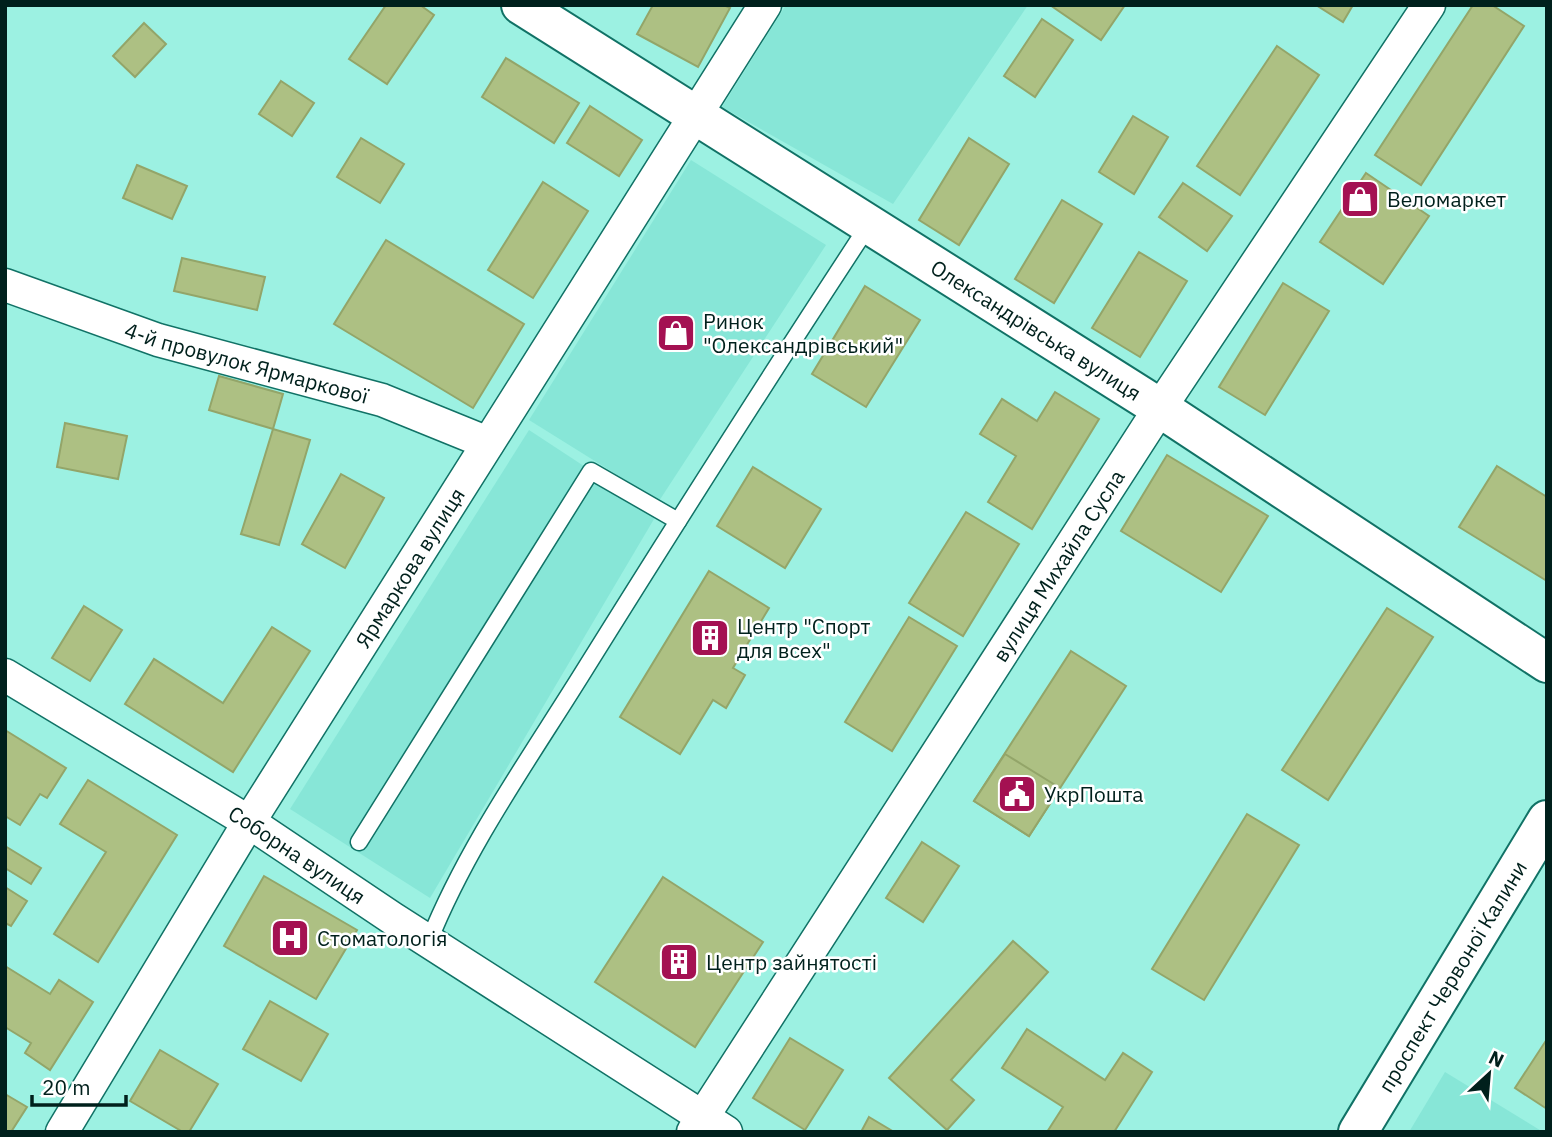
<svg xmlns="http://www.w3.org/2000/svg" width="1552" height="1137" font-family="'IBM Plex Sans',sans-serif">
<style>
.built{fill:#87e6d7}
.building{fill:#adc083;stroke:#93a569;stroke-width:2}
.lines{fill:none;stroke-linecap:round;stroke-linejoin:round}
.service-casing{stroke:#117266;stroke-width:19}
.minor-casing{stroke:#117266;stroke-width:35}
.secondary-casing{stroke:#117266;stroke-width:42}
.primary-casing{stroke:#117266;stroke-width:42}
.service{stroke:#fff;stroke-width:16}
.minor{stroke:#fff;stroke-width:32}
.secondary{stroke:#fff;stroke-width:38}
.primary{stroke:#fff;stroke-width:38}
.labels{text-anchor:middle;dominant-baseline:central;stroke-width:5;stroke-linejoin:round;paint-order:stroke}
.poi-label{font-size:21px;fill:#00201c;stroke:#fff;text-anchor:start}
.street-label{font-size:21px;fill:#00201c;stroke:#fff}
</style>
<rect width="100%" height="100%" fill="#9cf1e2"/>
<g class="built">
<polygon points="786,5 1028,5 893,204 722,107"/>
<polygon points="691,160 826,245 659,501 529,420"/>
<polygon points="529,430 657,514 430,898 290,809"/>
<polygon points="1445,1072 1543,1132 1409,1132"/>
</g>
<g class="building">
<polygon points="386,5 420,5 434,15 387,84 349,59"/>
<polygon points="653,5 724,5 730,8 698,67 637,34"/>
<polygon points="1050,5 1125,5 1101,40"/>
<polygon points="1316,5 1353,5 1343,22"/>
<polygon points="1473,5 1492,5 1524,26 1421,185 1375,155"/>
<polygon points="1042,19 1073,40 1035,97 1004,76"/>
<polygon points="144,23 166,44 135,77 113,56"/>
<polygon points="1277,46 1319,75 1240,195 1197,166"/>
<polygon points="506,58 579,103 554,143 482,97"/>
<polygon points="281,81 314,103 292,136 259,114"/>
<polygon points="590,106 642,140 619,176 567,143"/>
<polygon points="1133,116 1168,137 1134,194 1099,172"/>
<polygon points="361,138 404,164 380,203 337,177"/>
<polygon points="969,138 1009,164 959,245 919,220"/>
<polygon points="137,165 187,186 172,219 123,198"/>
<polygon points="1366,173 1429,216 1383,284 1320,242"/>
<polygon points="543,182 588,211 533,298 488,270"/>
<polygon points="1183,183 1232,216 1207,251 1159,217"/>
<polygon points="1062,200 1102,224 1054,303 1015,279"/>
<polygon points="386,240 524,324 473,408 334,324"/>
<polygon points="1139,252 1187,281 1140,357 1092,328"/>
<polygon points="182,258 265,277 257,310 174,291"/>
<polygon points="1283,283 1329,311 1265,415 1219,387"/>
<polygon points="865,286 920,320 866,407 812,374"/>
<polygon points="219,376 283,394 273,429 209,410"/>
<polygon points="1055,392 1099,419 1032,529 988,502 1016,456 980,434 1002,399 1037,421"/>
<polygon points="65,423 127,436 118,479 57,467"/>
<polygon points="273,429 310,440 279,545 241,534"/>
<polygon points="1167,455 1268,516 1221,592 1121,531"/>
<polygon points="1497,466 1547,497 1547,581 1459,527"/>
<polygon points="753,467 821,509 785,568 717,526"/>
<polygon points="341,474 384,498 345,568 302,544"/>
<polygon points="966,512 1019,544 963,636 909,603"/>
<polygon points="709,571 769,608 733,668 745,675 726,708 713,700 680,754 620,717"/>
<polygon points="84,606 122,630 90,681 52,658"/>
<polygon points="1387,608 1433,637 1328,800 1282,770"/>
<polygon points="909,617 957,646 892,751 845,722"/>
<polygon points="272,627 310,651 233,772 125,704 154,659 223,703"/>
<polygon points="1071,651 1126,686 1029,836 974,801"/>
<polygon points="5,730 66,768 47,798 40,794 20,825 5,816"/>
<polygon points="1005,754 1060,788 1029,836 974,801"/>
<polygon points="88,780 177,835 98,962 54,934 106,852 60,824"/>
<polygon points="1247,814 1299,845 1204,1000 1152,969"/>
<polygon points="922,842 959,866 923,922 886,898"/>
<polygon points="5,846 41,868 31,884 5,868"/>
<polygon points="264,876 357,930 316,999 224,946"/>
<polygon points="663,877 763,942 695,1047 595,982"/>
<polygon points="5,887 27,901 11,926 5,923"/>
<polygon points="1013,941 1048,972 951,1080 974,1100 947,1130 889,1078"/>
<polygon points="5,966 50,994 59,980 93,1002 50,1070 25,1053 31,1043 5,1027"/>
<polygon points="270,1001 328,1034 301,1081 243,1049"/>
<polygon points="1027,1029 1105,1080 1123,1053 1152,1072 1114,1132 1047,1132 1063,1107 1002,1068"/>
<polygon points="790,1038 843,1070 805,1130 753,1098"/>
<polygon points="1547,1039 1547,1109 1515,1088"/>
<polygon points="160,1050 218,1084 189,1132 183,1132 130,1101"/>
<polygon points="5,1094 27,1107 11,1132 5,1132"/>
<polygon points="869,1117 894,1132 861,1132"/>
</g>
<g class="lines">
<g class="service-casing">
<g id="service">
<polyline points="359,842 591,471 678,521"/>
<path d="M 429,941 C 468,844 532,755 587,666 C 680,517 774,369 870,223"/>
</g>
</g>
<g class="minor-casing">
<g id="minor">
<path id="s1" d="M 5,285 L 158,340 L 382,400 L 488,443"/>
<path id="s2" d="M 5,675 L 249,822 L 392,918 L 726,1132"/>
<path id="s3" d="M 62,1132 L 249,822 L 765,5"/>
<path id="s4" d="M 693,1132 L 1160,408 L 1429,5"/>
</g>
</g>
<g class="secondary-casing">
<g id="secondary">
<path id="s5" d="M 521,5 L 1160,408 L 1547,663"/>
</g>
</g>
<g class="primary-casing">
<g id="primary">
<path id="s6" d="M 1358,1132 L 1547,820"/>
</g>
</g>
<use href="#service" class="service"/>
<use href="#minor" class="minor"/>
<use href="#secondary" class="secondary"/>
<use href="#primary" class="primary"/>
</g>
<defs>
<g id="shop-square" transform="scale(2.0125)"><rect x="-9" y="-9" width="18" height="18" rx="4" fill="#a41152" stroke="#fff"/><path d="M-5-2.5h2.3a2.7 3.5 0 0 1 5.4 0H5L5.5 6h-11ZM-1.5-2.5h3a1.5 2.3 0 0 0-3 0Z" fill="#fff"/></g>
<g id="building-square" transform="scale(2.0125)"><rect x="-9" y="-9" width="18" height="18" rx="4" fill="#a41152" stroke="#fff"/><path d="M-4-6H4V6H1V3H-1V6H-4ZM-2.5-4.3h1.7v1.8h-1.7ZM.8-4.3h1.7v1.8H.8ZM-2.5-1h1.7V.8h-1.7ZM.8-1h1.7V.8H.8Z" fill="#fff"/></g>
<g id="civic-square" transform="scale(2.0125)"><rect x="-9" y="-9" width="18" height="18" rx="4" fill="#a41152" stroke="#fff"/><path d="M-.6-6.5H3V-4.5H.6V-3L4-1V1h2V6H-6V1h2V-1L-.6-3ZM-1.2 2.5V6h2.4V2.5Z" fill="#fff"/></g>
<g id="hospital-square" transform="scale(2.0125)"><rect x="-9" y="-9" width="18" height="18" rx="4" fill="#a41152" stroke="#fff"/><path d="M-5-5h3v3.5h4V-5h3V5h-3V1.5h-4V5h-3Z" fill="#fff"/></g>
</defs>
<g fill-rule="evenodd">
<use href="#shop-square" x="1360" y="199"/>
<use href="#shop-square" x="676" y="333"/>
<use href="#building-square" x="710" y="638"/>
<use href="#civic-square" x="1017" y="794"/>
<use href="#hospital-square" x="290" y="938"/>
<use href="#building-square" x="679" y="962"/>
</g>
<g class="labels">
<g class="poi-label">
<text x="1387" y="199">Веломаркет</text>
<text x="703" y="321">Ринок<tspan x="703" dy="24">"Олександрівський"</tspan></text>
<text x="737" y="626">Центр "Спорт<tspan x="737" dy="24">для всех"</tspan></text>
<text x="1044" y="794">УкрПошта</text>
<text x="317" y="938">Стоматологія</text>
<text x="706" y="962">Центр зайнятості</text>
</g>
<g class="street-label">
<text stroke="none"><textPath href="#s5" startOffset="609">Олександрівська вулиця</textPath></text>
<text stroke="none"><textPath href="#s1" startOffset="254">4-й провулок Ярмаркової</textPath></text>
<text stroke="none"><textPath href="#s4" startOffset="674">вулиця Михайла Сусла</textPath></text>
<text stroke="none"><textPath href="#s3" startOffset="663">Ярмаркова вулиця</textPath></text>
<text stroke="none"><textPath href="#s2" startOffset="343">Соборна вулиця</textPath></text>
<text stroke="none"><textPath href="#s6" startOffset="182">проспект Червоної Калини</textPath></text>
</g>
</g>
<rect width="1552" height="1137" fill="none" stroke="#00201c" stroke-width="14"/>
<g transform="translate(1489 1074) rotate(26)" stroke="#ffffff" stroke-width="5" paint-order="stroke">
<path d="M0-5L12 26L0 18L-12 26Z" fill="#00201c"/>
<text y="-10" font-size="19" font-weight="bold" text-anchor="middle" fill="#00201c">N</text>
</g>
<path d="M32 1095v10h94v-10" fill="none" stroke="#00201c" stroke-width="3.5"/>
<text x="42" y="1095" font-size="21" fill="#00201c" stroke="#ffffff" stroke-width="5" paint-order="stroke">20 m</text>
</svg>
